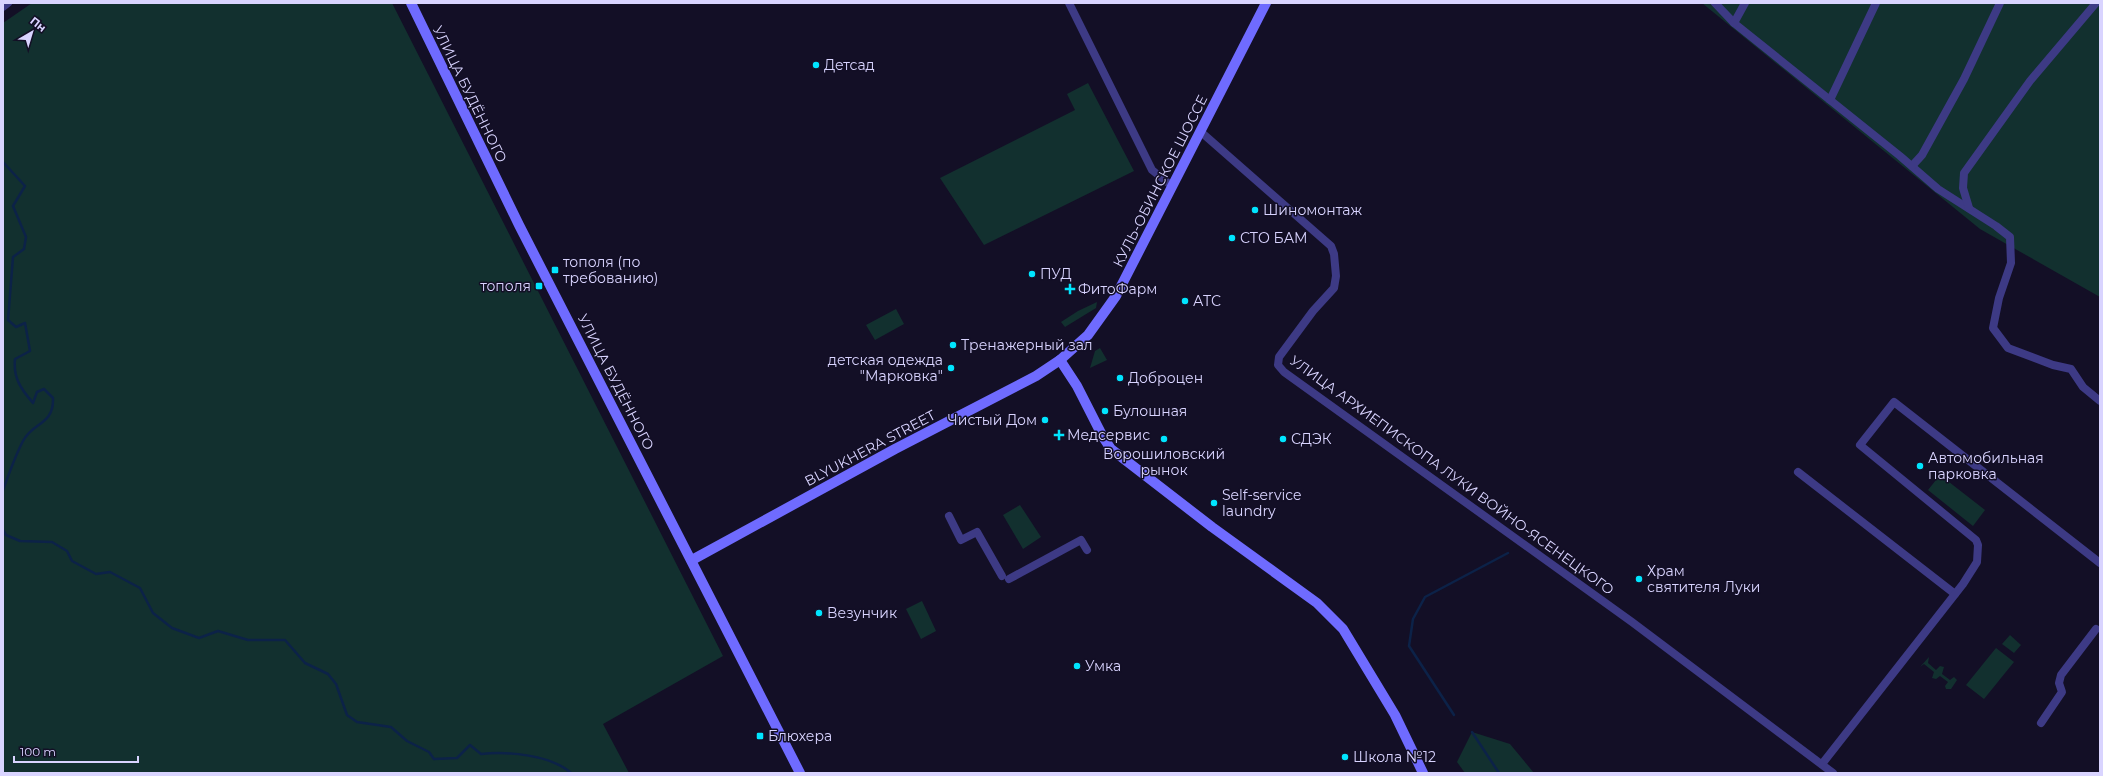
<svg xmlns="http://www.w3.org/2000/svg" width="2103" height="776" font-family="Montserrat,sans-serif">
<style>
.green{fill:#12302f}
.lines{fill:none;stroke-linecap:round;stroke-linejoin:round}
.stream{stroke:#0c2248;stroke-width:2.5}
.street{stroke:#3d3a85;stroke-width:8}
.secondary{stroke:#6f6bff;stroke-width:10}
.poi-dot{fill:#00e5ff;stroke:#130f26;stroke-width:1.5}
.labels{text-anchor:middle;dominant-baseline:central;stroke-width:3;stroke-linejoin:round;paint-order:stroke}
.poi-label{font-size:14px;fill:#d9d4ff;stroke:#130f26;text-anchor:start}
.street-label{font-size:14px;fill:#d9d4ff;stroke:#130f26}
</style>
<rect width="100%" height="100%" fill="#130f26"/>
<g class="green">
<polygon points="32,3 392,3 723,656 603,724 629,773 3,773 3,23"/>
<polygon points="1702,3 2100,3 2100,297 1980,229"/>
<polygon points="1088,83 1134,171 984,245 940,178 1075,110 1067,94"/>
<polygon points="1097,302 1096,308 1065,327 1061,322 1078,311"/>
<polygon points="896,309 904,324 875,340 866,325"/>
<polygon points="1100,348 1107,360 1090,368 1095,351"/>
<polygon points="1940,475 1985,510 1973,526 1928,490"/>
<polygon points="1020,505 1041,537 1023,549 1003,515"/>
<polygon points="922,601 936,631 921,639 906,609"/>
<polygon points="2010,635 2021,645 2014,653 2002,644"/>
<polygon points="1996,648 2014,662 1984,699 1966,685"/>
<polygon points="1929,657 1928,663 1936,670 1940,666 1944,667 1942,674 1950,680 1954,677 1957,680 1951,689 1946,689 1945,686 1948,682 1940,676 1936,679 1932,678 1934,672 1924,664 1920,667"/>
<polygon points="1472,732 1510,744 1534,773 1465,773 1457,762"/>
</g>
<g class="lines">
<g class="stream">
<path d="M 3,162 L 25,186 L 13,206 L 26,237 L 24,249 L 13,257 L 8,320 L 16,327 L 25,323 L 30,351 L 15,359 C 13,378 21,389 33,403 L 37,392 L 44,389 L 53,398 C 54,425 33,422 23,441 C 15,456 9,474 3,490"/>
<path d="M 3,530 L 6,535 L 20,541 L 52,542 L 67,551 L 72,561 L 96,574 L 110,572 L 140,588 L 153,613 L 172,628 L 199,638 L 218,631 L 248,640 L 285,640 L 305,663 L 328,674 L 336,684 L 347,715 L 357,722 L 391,727 L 407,741 L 429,752 L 434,759 L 457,758 L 470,745 L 481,754 C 508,751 551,755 571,773"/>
<polyline points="1454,715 1409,646 1413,619 1425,597 1508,553"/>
<polyline points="1472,732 1499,773"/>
</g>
<g class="street">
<polyline points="1069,3 1152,170 1172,186"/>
<polyline points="1715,3 1734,23 1900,156 1938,189 1996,226 2010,237 2011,263 1999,298 1993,328 2008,348 2053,365 2071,369 2083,387 2100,401"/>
<polyline points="3,7 8,3"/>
<polyline points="1734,23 1745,3"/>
<polyline points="1830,100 1876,3"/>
<polyline points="1201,132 1331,246 1334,254 1336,276 1334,288 1313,311 1279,357 1278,365 1284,372 1632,622 1833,773"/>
<polyline points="1912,166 1922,155 1964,79 2000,3"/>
<polyline points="1969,208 1963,188 1964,173 2030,81 2096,3"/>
<polyline points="1798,472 1955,594"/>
<polyline points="949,516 961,540 977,532 1002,576"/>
<polyline points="1009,579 1081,540 1087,550"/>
<polyline points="2041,723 2062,692 2059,683 2061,675 2096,629"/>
<polyline points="1822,764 1963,584 1977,562 1978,545 1976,540 1860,445 1894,402 2100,563"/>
</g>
<g class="secondary">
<polyline points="411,3 519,225 800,773"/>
<polyline points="1060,360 1077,386 1103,437 1111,449 1212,527 1317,603 1343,629 1395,715 1423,773"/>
<polyline points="692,560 895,449 1036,376 1060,360 1088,335 1116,296 1266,3"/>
</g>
</g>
<g class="poi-dot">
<circle cx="816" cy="65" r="4"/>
<circle cx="1255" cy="210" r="4"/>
<circle cx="1232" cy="238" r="4"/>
<rect x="551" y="266" width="8" height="8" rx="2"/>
<circle cx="1032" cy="274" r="4"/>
<rect x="535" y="282" width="8" height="8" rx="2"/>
<path d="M1068 283h4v4h4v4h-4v4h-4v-4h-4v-4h4z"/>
<circle cx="1185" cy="301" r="4"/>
<circle cx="953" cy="345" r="4"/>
<circle cx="951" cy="368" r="4"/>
<circle cx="1120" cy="378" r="4"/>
<circle cx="1105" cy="411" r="4"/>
<circle cx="1045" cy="420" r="4"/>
<path d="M1057 429h4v4h4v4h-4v4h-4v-4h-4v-4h4z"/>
<circle cx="1164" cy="439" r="4"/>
<circle cx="1283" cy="439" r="4"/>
<circle cx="1920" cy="466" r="4"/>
<circle cx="1214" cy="503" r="4"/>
<circle cx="1639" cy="579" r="4"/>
<circle cx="819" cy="613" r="4"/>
<circle cx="1077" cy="666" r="4"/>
<rect x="756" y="732" width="8" height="8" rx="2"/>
<circle cx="1345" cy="757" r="4"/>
</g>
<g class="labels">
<g class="poi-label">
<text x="824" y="65">Детсад</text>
<text x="1263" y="210">Шиномонтаж</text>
<text x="1240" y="238">СТО БАМ</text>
<text x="563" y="262">тополя (по<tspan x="563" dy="16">требованию)</tspan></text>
<text x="1040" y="274">ПУД</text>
<text x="531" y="286" text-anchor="end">тополя</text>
<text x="1078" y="289">ФитоФарм</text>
<text x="1193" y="301">АТС</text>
<text x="961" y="345">Тренажерный зал</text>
<text x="943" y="360" text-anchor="end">детская одежда<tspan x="943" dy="16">"Марковка"</tspan></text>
<text x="1128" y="378">Доброцен</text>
<text x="1113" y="411">Булошная</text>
<text x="1037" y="420" text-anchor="end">Чистый Дом</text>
<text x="1067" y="435">Медсервис</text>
<text x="1291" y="439">СДЭК</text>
<text x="1164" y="454" text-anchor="middle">Ворошиловский<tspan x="1164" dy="16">рынок</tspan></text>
<text x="1928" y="458">Автомобильная<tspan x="1928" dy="16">парковка</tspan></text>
<text x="1222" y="495">Self-service<tspan x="1222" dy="16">laundry</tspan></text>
<text x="1647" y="571">Храм<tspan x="1647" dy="16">святителя Луки</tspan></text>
<text x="827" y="613">Везунчик</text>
<text x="1085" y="666">Умка</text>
<text x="768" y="736">Блюхера</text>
<text x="1353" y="757">Школа №12</text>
</g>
<g class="street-label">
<text transform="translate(470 94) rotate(64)">УЛИЦА БУДЁННОГО</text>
<text transform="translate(1160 181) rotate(-63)">КУЛЬ-ОБИНСКОЕ ШОССЕ</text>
<text transform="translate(616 382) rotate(63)">УЛИЦА БУДЁННОГО</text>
<text transform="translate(870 448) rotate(-28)">BLYUKHERA STREET</text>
<text transform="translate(1452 475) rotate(36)">УЛИЦА АРХИЕПИСКОПА ЛУКИ ВОЙНО-ЯСЕНЕЦКОГО</text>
</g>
</g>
<rect width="2103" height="776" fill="none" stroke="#d9d4ff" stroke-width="8"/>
<g transform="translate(32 32) rotate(38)" stroke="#130f26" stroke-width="3" paint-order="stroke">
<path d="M0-3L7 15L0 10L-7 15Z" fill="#d9d4ff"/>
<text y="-6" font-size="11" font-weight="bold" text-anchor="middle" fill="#d9d4ff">Пн</text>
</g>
<path d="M14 756v6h124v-6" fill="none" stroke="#d9d4ff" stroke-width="2"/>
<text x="20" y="756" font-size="12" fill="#d9d4ff" stroke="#130f26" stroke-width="3" paint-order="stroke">100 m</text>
</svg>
